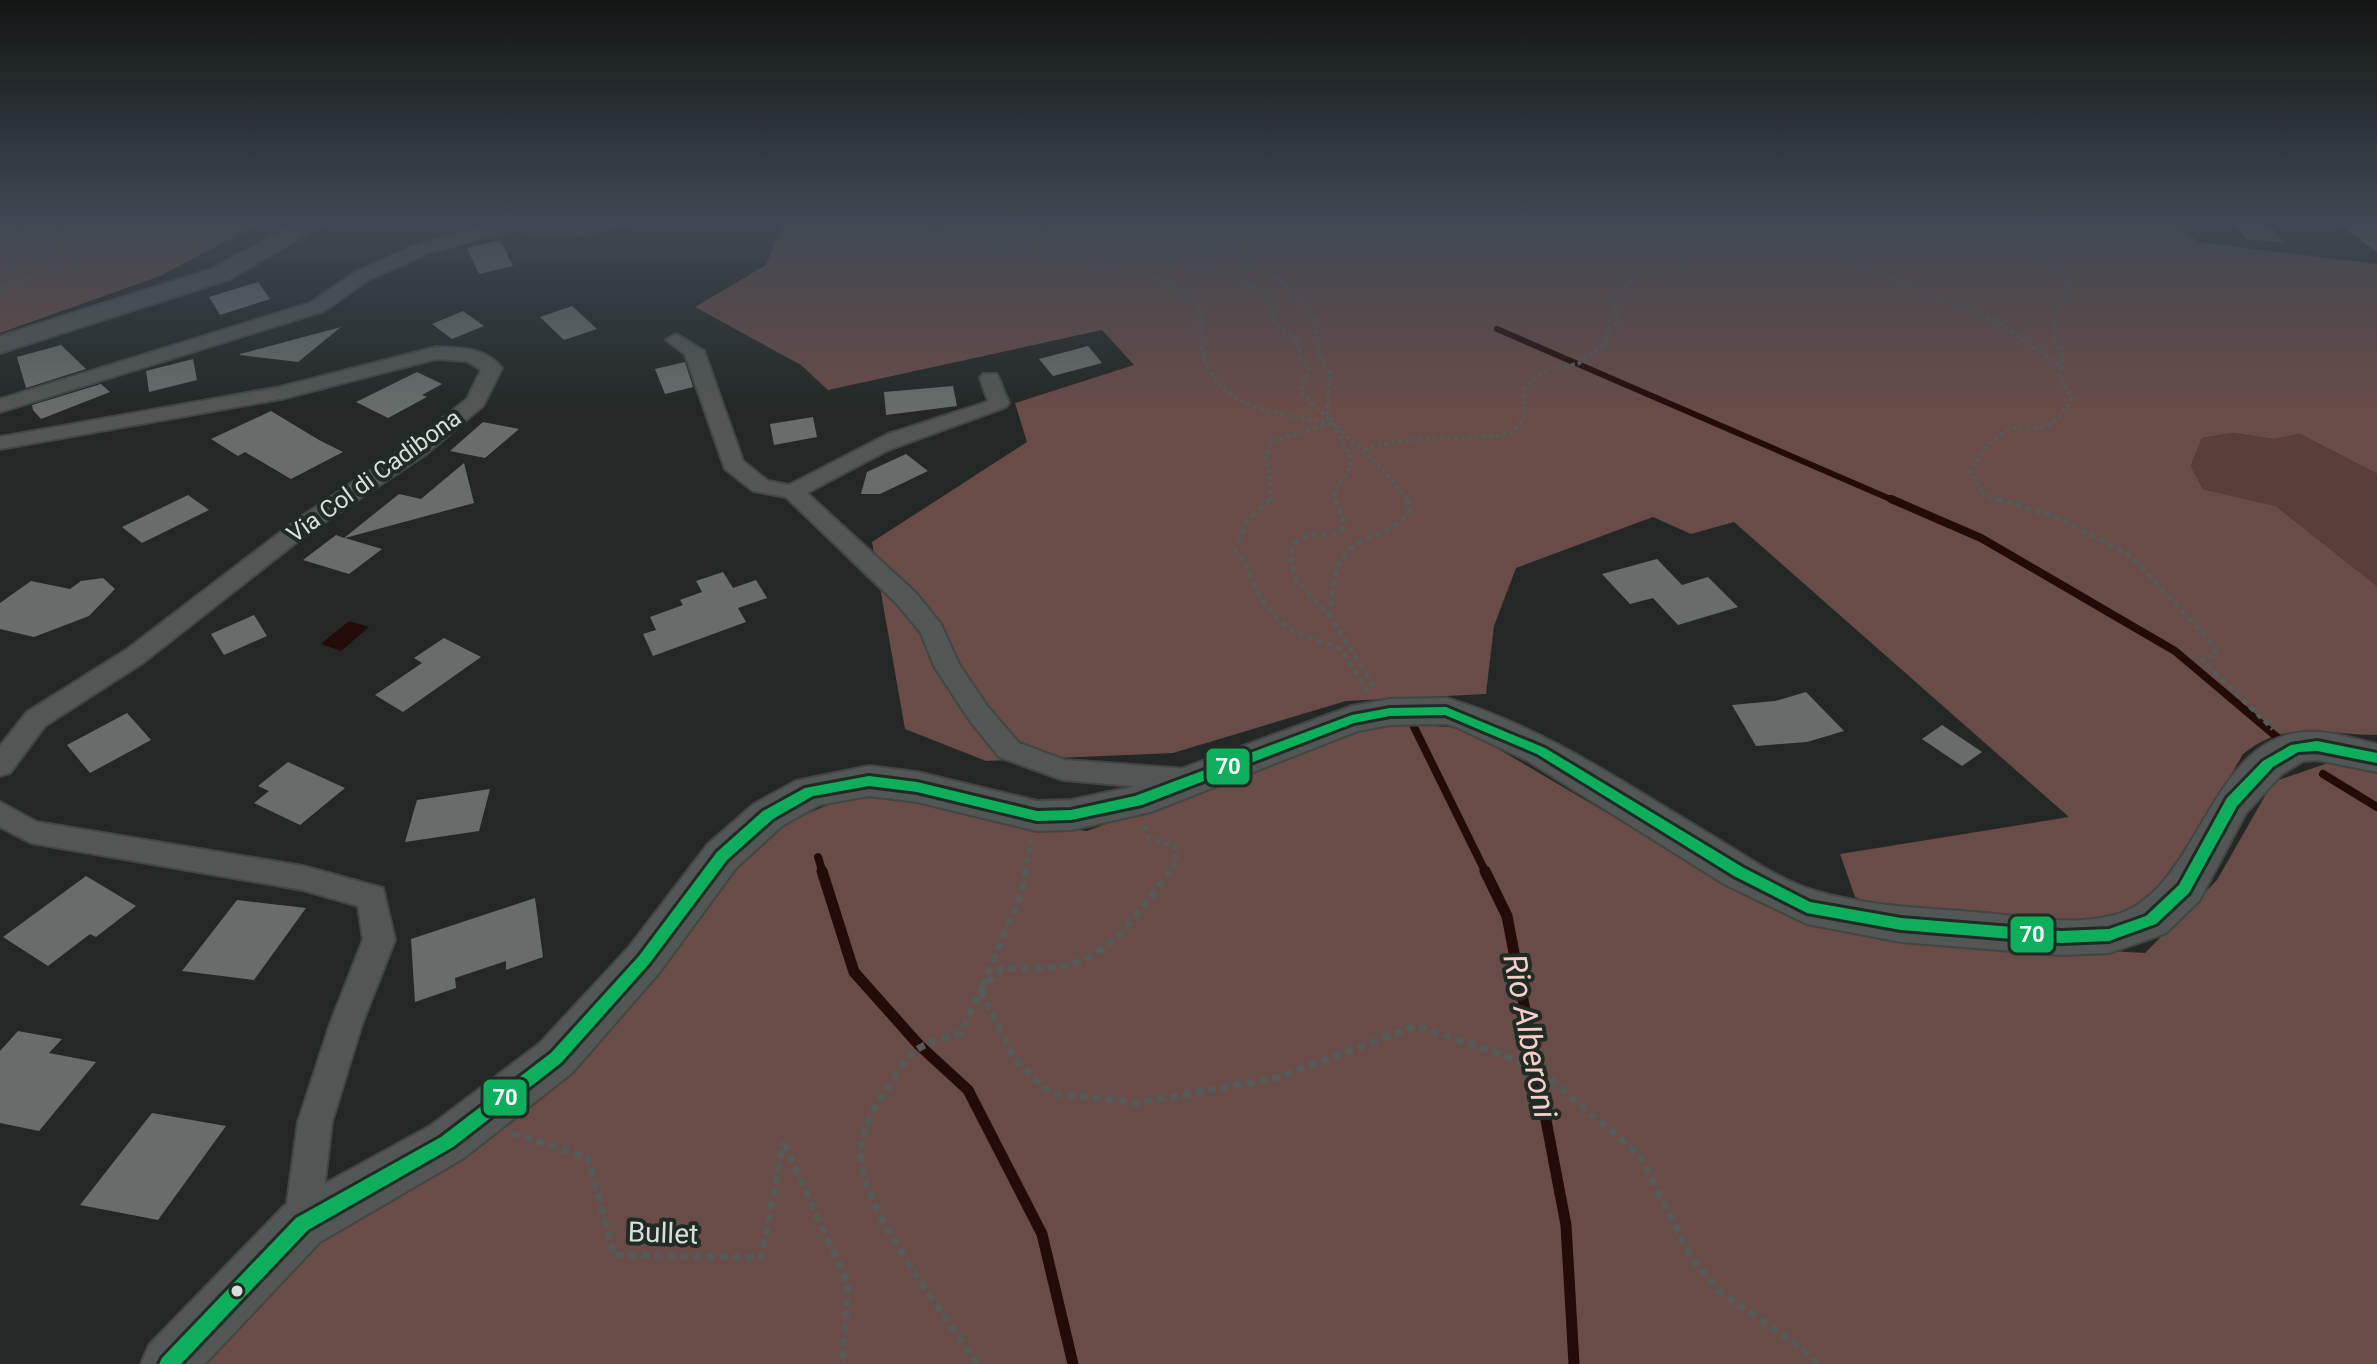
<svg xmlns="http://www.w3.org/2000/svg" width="2377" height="1364" font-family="Roboto,sans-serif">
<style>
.green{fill:#593e39}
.forest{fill:#694b47}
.water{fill:#230b08}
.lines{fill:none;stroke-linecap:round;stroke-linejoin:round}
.stream-far2{stroke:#230b08;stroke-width:6}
.stream-far1{stroke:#230b08;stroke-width:8}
.stream{stroke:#230b08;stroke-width:11}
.building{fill:#686d6b}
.street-casing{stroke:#414644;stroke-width:4}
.secondary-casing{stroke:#414644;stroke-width:4}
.path-far2{stroke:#565957;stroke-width:4;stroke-dasharray:4 3;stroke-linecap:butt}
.path-far1{stroke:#565957;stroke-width:5;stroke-dasharray:6 4;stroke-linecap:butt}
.path{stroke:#565957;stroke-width:7;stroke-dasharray:8 5;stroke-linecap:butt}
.street{fill:#525654;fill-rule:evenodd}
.secondary{fill:#525654;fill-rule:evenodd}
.bus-1-casing{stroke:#202b26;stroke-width:6}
.bus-1{fill:#0daf5c;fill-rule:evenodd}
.bus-dot{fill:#d8dfdb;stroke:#202b26;stroke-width:3}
.labels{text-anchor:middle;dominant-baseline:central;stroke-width:8;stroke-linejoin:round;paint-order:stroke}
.street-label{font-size:24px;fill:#d8dfdb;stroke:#202b26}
.near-street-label{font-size:28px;fill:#d8dfdb;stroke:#202b26}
.near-water-label{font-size:32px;font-style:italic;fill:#f7cec7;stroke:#202b26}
.line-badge{stroke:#202b26;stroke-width:3}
.badge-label{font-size:22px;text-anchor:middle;font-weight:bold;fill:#fff}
</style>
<rect width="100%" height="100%" fill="#232826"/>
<polygon class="green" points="2232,433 2274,439 2300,434 2377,474 2377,586 2276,506 2203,489 2191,466 2202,438"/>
<g class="forest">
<polygon points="0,220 266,220 160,276 0,333"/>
<path d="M 783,220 L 2176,220 L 2197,242 L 2377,264 L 2377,474 L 2300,434 L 2274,439 L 2232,433 L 2202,438 L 2191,466 L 2203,489 L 2276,506 L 2377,586 L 2377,735 C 2325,735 2287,718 2243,754 L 2163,895 L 2108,925 L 1898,915 L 1855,897 L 1840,854 L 2069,817 L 1734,522 L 1691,534 L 1653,517 L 1516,568 L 1494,626 L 1486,694 L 1346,701 L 1173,753 L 986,761 L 905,729 L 872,542 L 1027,442 L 1015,403 L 1134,365 L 1102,330 L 828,390 L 801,365 L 695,307 L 766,265 Z"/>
<polygon points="1377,722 1463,728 1763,905 1810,925 1934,941 2145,953 2217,880 2273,782 2337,760 2377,768 2377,1364 194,1364 307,1243 695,913 769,829 850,796 910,795 1003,819 1087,831"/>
</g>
<polygon class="water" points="349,621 369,627 341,651 321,644"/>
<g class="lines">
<polyline class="stream-far2" points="1497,329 1895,501"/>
<g class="stream-far1">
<polyline points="1891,499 1981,538 2175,651 2278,738"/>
<polyline points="1414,727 1486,873"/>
<polyline points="2323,774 2377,807"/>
<polyline points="818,857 823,873"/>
</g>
<g class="stream">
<polyline points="822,871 854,972 919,1045 968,1090 1042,1234 1073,1364"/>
<polyline points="1485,871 1507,916 1566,1225 1574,1364"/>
</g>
</g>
<g class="building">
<polygon points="2232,220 2266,220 2283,242 2246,239"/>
<polygon points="2337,223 2377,223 2377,252"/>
<polygon points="500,240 513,266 479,274 467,248"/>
<polygon points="258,282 270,299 220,315 209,297"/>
<polygon points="572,306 597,329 564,340 540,317"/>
<polygon points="463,311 484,326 452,339 432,324"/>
<polygon points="341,327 298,362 240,355 240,354"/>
<polygon points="61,345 86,369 26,388 17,357"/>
<polygon points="1088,346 1102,363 1053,376 1039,359"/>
<polygon points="193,359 197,380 149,392 146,371"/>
<polygon points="685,362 693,387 665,394 655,369"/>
<polygon points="417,372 442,384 422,395 427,397 388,418 356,402"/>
<polygon points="101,384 110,392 41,419 33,410 32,405"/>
<polygon points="953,386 957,406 886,415 884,392"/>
<polygon points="271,411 319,440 343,452 291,479 245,452 238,456 211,439"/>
<polygon points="813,417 817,437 774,445 770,424"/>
<polygon points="483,422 519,429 485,458 450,451"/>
<polygon points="906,454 928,471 880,494 861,494 867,472"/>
<polygon points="464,463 474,503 345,538 382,549 349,574 303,560 336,535 344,538 399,494 421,499"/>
<polygon points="188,495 209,510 142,543 122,527"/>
<polygon points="1657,559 1682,585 1708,577 1738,607 1678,625 1653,598 1630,604 1602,574"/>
<polygon points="723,572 733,588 756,580 767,598 738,608 746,622 653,656 643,634 656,630 650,617 683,605 680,600 702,592 696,581"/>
<polygon points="103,578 115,589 89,616 34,637 0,629 0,603 31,581 70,589 81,581"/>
<polygon points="254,615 267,636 224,655 211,634"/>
<polygon points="444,638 481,657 403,712 375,695 422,663 414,658"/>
<polygon points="1806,692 1844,731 1807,742 1756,746 1732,705 1775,701"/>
<polygon points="127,713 151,740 90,773 67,745"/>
<polygon points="1942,725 1982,752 1962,766 1922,739"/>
<polygon points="288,762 345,788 300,825 254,803 269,791 258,786"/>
<polygon points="490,789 479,831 405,842 417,800"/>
<polygon points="86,876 136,906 96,937 90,934 48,966 3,937"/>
<polygon points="535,898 543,957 506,970 506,961 455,978 456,988 415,1002 411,939"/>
<polygon points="237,900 306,908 254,980 182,971"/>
<polygon points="18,1031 62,1039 49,1053 96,1062 39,1131 0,1123 0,1051"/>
<polygon points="152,1113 226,1126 158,1220 80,1205"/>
</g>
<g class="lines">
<g class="street-casing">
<g id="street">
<polygon points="509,220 580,224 633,220 631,224 580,234 510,230 428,253 368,280 324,311 0,412 0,399 310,303 356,272 416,245"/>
<polygon points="676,334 704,351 743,461 768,481 789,485 888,434 981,404 988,401 980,378 983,374 997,374 1009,403 1006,407 888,450 807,493 915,592 941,624 959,664 988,707 1019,743 1065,760 1188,769 1198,773 1202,780 1198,787 1188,791 1063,780 999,757 970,721 934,666 921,633 897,604 786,497 753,491 725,469 685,354 666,340"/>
<path d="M 436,347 C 461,348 485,347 502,368 L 483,406 L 426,454 L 311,531 L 144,662 L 45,726 L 10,773 L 0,776 L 0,746 L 27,712 L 126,650 L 295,521 L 410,444 L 467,399 L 481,370 L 467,361 L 436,359 L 281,399 L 0,449 L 0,437 L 280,387 Z"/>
<polygon points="0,802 37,822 303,866 383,888 395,940 362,1024 332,1122 320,1224 315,1237 302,1242 289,1237 284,1224 298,1122 330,1024 363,940 358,906 303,890 31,843 0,827"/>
</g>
</g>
<g class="secondary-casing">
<g id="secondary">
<polygon points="301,220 330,220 230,279 0,353 0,336 212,269"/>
<path d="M 1446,698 C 1542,726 1624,783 1709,834 C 1742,853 1778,880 1815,891 C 1869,907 1929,908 1984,913 C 2024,916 2071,926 2111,916 C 2203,895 2207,725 2318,732 C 2337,733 2358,740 2377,744 L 2377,772 L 2317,760 L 2303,761 L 2282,774 L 2246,813 L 2199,901 L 2166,933 L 2109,953 L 2061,955 L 1901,942 L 1807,924 L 1724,884 L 1528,761 L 1456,727 L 1446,724 L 1390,725 L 1358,731 L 1151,812 L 1071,830 L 1037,831 L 917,802 L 869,796 L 819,805 L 782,826 L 736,868 L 659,973 L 572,1073 L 464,1158 L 320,1242 L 205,1364 L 141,1364 L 149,1345 L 284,1206 L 430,1126 L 540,1043 L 629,947 L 708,844 L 754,804 L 796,781 L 869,766 L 917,772 L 1037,801 L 1071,800 L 1132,787 L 1352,706 L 1390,699 Z"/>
</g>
</g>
<g class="path-far2">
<polyline points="904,220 965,233"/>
<path d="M 956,220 C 1021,279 1145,247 1198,306 C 1204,322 1198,339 1203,355 C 1222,412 1276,411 1326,423"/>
<path d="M 1038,220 C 1079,267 1138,256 1193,266 C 1222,271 1248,285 1273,300 L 1273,323 L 1296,338 L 1301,358 L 1309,369 L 1300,392 L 1387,474 L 1408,501"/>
<path d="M 1131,220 C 1193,239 1268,254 1308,311 C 1322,330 1313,355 1330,373 L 1327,411 L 1350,456 L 1350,468 L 1335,489 L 1335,501"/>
<polyline points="1792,220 1801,226 1804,242 1998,322 2060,365"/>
<path d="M 1964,220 L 1960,227 C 1987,259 2031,248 2067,274 C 2074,307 2056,302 2053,327 C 2052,340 2060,346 2062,357 C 2063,361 2060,371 2059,376 L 2072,398 C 2044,447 2036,415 2003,433 C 1988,441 1978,458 1970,472 L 1984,495 L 2003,501"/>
<polyline points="0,233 37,220"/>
<polyline points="13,267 7,261 72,220"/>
<polyline points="0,272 35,262 127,220"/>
<path d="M 0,289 C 43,273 103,259 132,220"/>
<path d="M 1364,450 C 1411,432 1463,443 1512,433 L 1524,417 L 1524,390 L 1529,382 L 1550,369 L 1578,364 L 1606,343 L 1609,327 L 1619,322 L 1611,297 L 1637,276 L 1651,274 L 1709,248 L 1733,245 L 1743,240 L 1748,230 L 1772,220"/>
<polyline points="1270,501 1270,472 1265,459 1272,441 1330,424"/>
</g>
<g class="path-far1">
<path d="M 1270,499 L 1247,521 L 1235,550 C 1247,561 1248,574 1256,588 C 1278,632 1299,633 1341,649 L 1367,691"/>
<polyline points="1335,499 1345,525 1340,533 1308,535 1292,545 1291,560 1296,580 1332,619 1376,690"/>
<polyline points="1997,499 2058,518 2131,556 2209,640 2217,654 2202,660 2273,729"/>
<path d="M 1330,616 C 1332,597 1332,576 1342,559 C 1359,531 1398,539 1411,506 L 1406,499"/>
<polyline points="1145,825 1149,839 1175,845 1176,863 1169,873"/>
<polyline points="1025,873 1031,840"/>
</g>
<g class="path">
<polyline points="983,986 1022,892 1026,871"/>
<polyline points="981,990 1015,1060 1050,1093 1138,1103 1277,1078 1416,1026 1535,1066 1640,1156 1691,1257 1719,1291 1801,1348 1817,1364"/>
<polyline points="512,1133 588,1158 614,1255 761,1258 784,1142"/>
<polyline points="784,1143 848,1284 842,1364"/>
<path d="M 977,1364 C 946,1314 858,1208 861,1151 C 862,1129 875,1106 887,1089 C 913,1047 915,1046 961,1033 L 981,990 L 1002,969 C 1027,968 1053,971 1077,962 C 1117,949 1146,903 1170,871"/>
</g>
<use href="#street" class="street"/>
<use href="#secondary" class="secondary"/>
<g class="bus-1-casing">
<polygon id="bus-1" points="1446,707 1545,748 1744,868 1810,902 1901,918 2061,931 2109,929 2146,916 2179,885 2227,798 2263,761 2291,745 2317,741 2377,753 2377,763 2317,751 2298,752 2273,767 2237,806 2189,893 2156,924 2109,941 2061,943 1901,930 1807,913 1734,876 1537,754 1445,715 1390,716 1354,723 1142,805 1071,820 1037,821 917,792 869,786 813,796 773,819 727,860 649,964 561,1063 453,1147 308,1230 181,1364 159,1364 162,1358 296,1218 441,1137 551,1053 639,956 717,852 763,811 805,788 869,776 917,782 1037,811 1071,810 1135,796 1352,715 1390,708"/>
</g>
<use href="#bus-1" class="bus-1"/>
</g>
<linearGradient id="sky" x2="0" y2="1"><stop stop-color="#131615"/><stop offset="0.54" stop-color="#3f4852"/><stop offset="1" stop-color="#3f4852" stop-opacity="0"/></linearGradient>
<rect width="2377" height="411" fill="url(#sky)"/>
<circle class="bus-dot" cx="237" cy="1291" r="7"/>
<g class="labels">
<g class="street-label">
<text transform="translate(374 476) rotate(-36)">Via Col di Cadibona</text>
</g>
<g class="near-street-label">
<text transform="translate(663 1233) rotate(2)">Bullet</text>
</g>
<g class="near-water-label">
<text transform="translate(1530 1036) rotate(79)">Rio Alberoni</text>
</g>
</g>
<g class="line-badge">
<rect x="1205" y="747" width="46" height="39" rx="8" fill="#0daf5c"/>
<rect x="2009" y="915" width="46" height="39" rx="8" fill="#0daf5c"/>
<rect x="482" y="1078" width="46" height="39" rx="8" fill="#0daf5c"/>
</g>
<g class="badge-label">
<text x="1228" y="774">70</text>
<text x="2032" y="942">70</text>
<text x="505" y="1105">70</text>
</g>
</svg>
